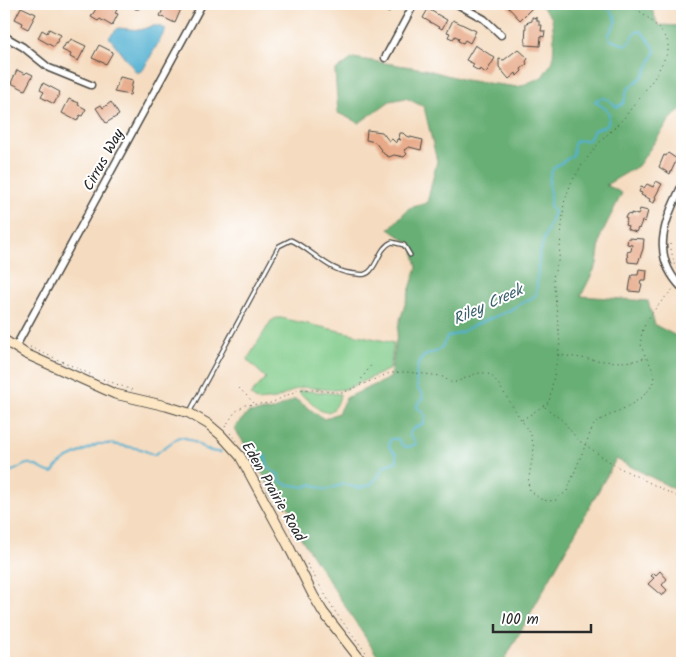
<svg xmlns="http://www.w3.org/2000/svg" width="686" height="667" font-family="Kalam,sans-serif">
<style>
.green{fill:#7fcb89;stroke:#557b5a}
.forest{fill:#67af75;stroke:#496d50}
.water{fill:#53b1d1;stroke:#3f6e7e}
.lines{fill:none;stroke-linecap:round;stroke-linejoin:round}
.stream{stroke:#53b1d1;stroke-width:2}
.building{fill:#e7a987}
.lane-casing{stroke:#494641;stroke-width:5.5}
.street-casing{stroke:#494641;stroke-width:9}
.secondary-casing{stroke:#494641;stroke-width:11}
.path{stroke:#494641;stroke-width:1;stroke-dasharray:1 4;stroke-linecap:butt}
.lane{stroke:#fff;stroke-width:3}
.street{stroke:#fff;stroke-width:6}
.secondary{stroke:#fce6c4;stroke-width:9}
.labels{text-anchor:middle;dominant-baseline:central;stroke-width:4;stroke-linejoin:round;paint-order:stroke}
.street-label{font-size:15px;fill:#2b2b2b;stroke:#fff}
.water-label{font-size:16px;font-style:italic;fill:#3b616d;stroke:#fff}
</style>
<rect width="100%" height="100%" fill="#fff"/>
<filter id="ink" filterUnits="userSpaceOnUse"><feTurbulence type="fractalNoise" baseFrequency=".02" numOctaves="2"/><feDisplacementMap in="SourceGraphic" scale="10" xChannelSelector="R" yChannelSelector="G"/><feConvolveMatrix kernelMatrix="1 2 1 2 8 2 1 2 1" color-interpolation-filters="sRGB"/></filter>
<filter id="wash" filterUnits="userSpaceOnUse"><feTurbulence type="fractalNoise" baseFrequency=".0096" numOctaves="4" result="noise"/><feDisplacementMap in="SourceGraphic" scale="20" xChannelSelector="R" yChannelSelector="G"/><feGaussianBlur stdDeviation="1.12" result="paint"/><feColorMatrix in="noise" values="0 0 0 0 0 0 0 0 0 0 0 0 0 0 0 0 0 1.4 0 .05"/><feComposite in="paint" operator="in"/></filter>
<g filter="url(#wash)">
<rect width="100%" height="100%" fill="#f5dcc0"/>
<g class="green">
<polygon points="276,318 281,318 394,343 390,369 346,389 333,390 304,387 296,389 276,399 258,401 250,395 266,378 247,360 271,321"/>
<path d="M 300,391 L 310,391 L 340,394 C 339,404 332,417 320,410 C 316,408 314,404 311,402 C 307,398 302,397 298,392 Z"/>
</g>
<polygon class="forest" points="540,4 650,4 658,25 682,26 682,108 669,121 638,166 606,185 622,193 601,235 597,264 581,296 648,301 655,325 682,339 682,493 616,459 503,663 382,663 301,538 294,512 274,496 256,461 234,428 248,413 274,410 295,399 324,419 338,413 346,398 390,378 399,323 417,267 412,245 389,229 409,208 427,203 437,161 424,107 406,98 390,101 359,123 338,113 335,71 353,58 424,69 465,80 518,87 542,77 553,61 554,38 552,18"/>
<polygon class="water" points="152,26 158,26 166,29 143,70 137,73 109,37 118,28 140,30"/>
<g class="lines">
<g class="stream">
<path d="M 251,450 L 265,456 L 269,468 L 279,475 L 281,481 L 285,484 L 305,487 L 311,484 L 326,490 L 344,484 L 358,488 L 370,485 L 377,478 L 384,466 L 397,461 L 396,454 L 390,448 L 389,444 L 391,439 L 398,439 L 403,446 L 408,447 L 416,444 L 414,439 L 409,436 C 411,427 418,427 424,423 L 425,415 L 422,411 L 417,408 L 417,405 L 423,398 L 422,393 L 418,390 C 415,379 414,360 428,354 C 432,353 435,353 439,350 C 443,347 445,341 447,337 L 462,332 L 472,326 L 504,313 L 530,299 L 536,295 L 539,257 L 544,239 L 554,212 L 550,207 C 552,194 544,178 555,167 C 560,162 568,160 573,155 L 574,144 L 576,141 L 589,140 L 594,130 C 606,125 609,129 609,112 C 605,107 599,105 595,101 C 604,94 610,101 617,107 L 621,105 L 624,102 L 627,90 L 644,75 L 655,52 L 654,47 L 641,31 L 636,32 L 630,42 L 626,45 L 611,40 L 608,36 L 616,21 L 615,17 L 606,4"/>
<path d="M 4,469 L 12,471 C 17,470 22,465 27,464 C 35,462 44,473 53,473 L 56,467 L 66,459 L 98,444 L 112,444 L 141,449 L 154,455 L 179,437 C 195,437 204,454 221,452"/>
</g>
</g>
<g id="blocks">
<g class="building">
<polygon points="4,4 11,6 4,21"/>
<polygon points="99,4 105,4 117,10 115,13 118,14 112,26 100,19 98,21 91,17"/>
<polygon points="164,4 178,4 177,7 181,9 175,23 160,16 163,9 165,10 166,8"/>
<polygon points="384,4 394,4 389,13 381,9"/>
<polygon points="510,4 531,4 532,8 520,20 507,6"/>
<polygon points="21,7 36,14 28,29 22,26 23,23 15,19"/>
<polygon points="428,9 447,20 442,29 423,18"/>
<polygon points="532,17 537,18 537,21 539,21 539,25 542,25 541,31 545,31 544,37 541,36 540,46 525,45 526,23 532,21"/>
<polygon points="453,20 476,31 470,43 465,40 463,43 458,41 459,38 455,36 453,39 448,37 450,33 447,32"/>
<polygon points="49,29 61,35 54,47 38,38 42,30 47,33"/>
<polygon points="71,39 86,46 78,61 70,57 71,54 62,50 66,43 68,44"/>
<polygon points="99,45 113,52 106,64 92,58"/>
<polygon points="475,45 495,58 486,73 480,69 479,71 472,67 474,64 466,60"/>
<polygon points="518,49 528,58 526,62 527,64 521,69 522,71 517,76 516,73 509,79 499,67 499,59 504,60"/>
<polygon points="17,70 25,74 27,72 33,75 25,90 11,83"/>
<polygon points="120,77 133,80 130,95 114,92"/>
<polygon points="43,83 60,92 54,104 41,97 44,92 40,90"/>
<polygon points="69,99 79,103 78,105 86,109 82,116 80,115 77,121 62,113"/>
<polygon points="111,102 119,115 106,123 96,108 101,105 103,108"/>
<polygon points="367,130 382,132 389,141 392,139 396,143 397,139 401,140 399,138 400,133 403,133 406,136 423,140 421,150 409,147 404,150 407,154 404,157 394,155 389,157 384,154 375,142 366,140"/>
<polygon points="668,153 677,159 670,174 659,167 664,155 666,156"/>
<polygon points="656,181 662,184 655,197 656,198 654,203 649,201 650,199 641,195 642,193 639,192 641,187 644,188 647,184 653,187"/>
<polygon points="640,209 648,211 645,222 642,221 639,229 638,228 636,232 627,229 628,226 625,225 627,219 625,218 627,214 631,215 631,213 638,215"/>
<polygon points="628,238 644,239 643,249 638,263 628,262 627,252 631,251 632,245 627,244"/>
<polygon points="639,269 647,270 646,280 641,280 640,283 642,284 640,292 629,291 631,278 632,275 638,275"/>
<polygon points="660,571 667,579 662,585 667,590 662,596 648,584 654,578 651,576 654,573 656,575"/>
</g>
</g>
</g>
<g filter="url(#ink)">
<use href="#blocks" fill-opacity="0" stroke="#494641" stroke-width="1"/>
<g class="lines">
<g class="lane-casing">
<path id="lane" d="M 189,413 L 279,246 L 291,240 C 314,251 329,273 357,274 C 363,275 367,275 371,270 C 379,261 380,247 392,242 L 404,245 L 410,255"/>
</g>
<g class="street-casing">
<g id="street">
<polyline points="136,4 137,5"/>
<polyline points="457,4 484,19 501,35"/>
<polyline points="4,36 23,47 49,68 91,85"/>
<polyline points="385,58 414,4"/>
<path d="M 682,185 C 665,221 649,254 682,288"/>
<polyline points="15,348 202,4"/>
</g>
</g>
<g class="secondary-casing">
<polyline id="secondary" points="4,340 26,354 115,394 166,406 189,413 208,424 221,435 240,456 288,545 313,595 323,612 363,663"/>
</g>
<g class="path">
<polyline points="622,4 632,6 638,4"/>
<polyline points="670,244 674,264 682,276"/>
<polyline points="30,347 92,375"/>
<path d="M 558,355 C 583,357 624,368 646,357"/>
<polyline points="103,379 132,390"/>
<polyline points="361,384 362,378 372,364"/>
<polyline points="239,388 255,404"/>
<polyline points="545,407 563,421 578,440 616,466 682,499"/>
<polyline points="522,420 549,402 560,343 553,277 559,258 564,203 571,183 582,165 599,143 624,118 655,77 668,52 668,42 660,29 645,15 632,6"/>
<path d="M 225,427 L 235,412 L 245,405 L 271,403 L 298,390 L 305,389 L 342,393 L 390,373 L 407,372 L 441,376 L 452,383 C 469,379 484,363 497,382 L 531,435 L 534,448 L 528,483 L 530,490 L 540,499 L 548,501 L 556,500 L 567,491 L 593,426 L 598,421 C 613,413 633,406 645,394 C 668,372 638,358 641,338 C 643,319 662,301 674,288"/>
<polyline points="230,433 237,441"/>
<polyline points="275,504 286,515 293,536"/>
<polyline points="307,564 336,613 374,663"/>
</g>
<use href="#lane" class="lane"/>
<use href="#street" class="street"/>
<use href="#secondary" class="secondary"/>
</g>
</g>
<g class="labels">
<g class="street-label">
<text transform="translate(104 160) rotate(-61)">Cirrus Way</text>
<text transform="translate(273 492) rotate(60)">Eden Prairie Road</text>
</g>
<g class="water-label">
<text transform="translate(488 305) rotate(-25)">Riley Creek</text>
</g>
</g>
<rect width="686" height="667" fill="none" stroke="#fff" stroke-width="20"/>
<path d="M493 624v8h98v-8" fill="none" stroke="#2b2b2b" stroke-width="2.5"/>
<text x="501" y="624" font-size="15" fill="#2b2b2b" stroke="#ffffff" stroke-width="4" paint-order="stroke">100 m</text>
</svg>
